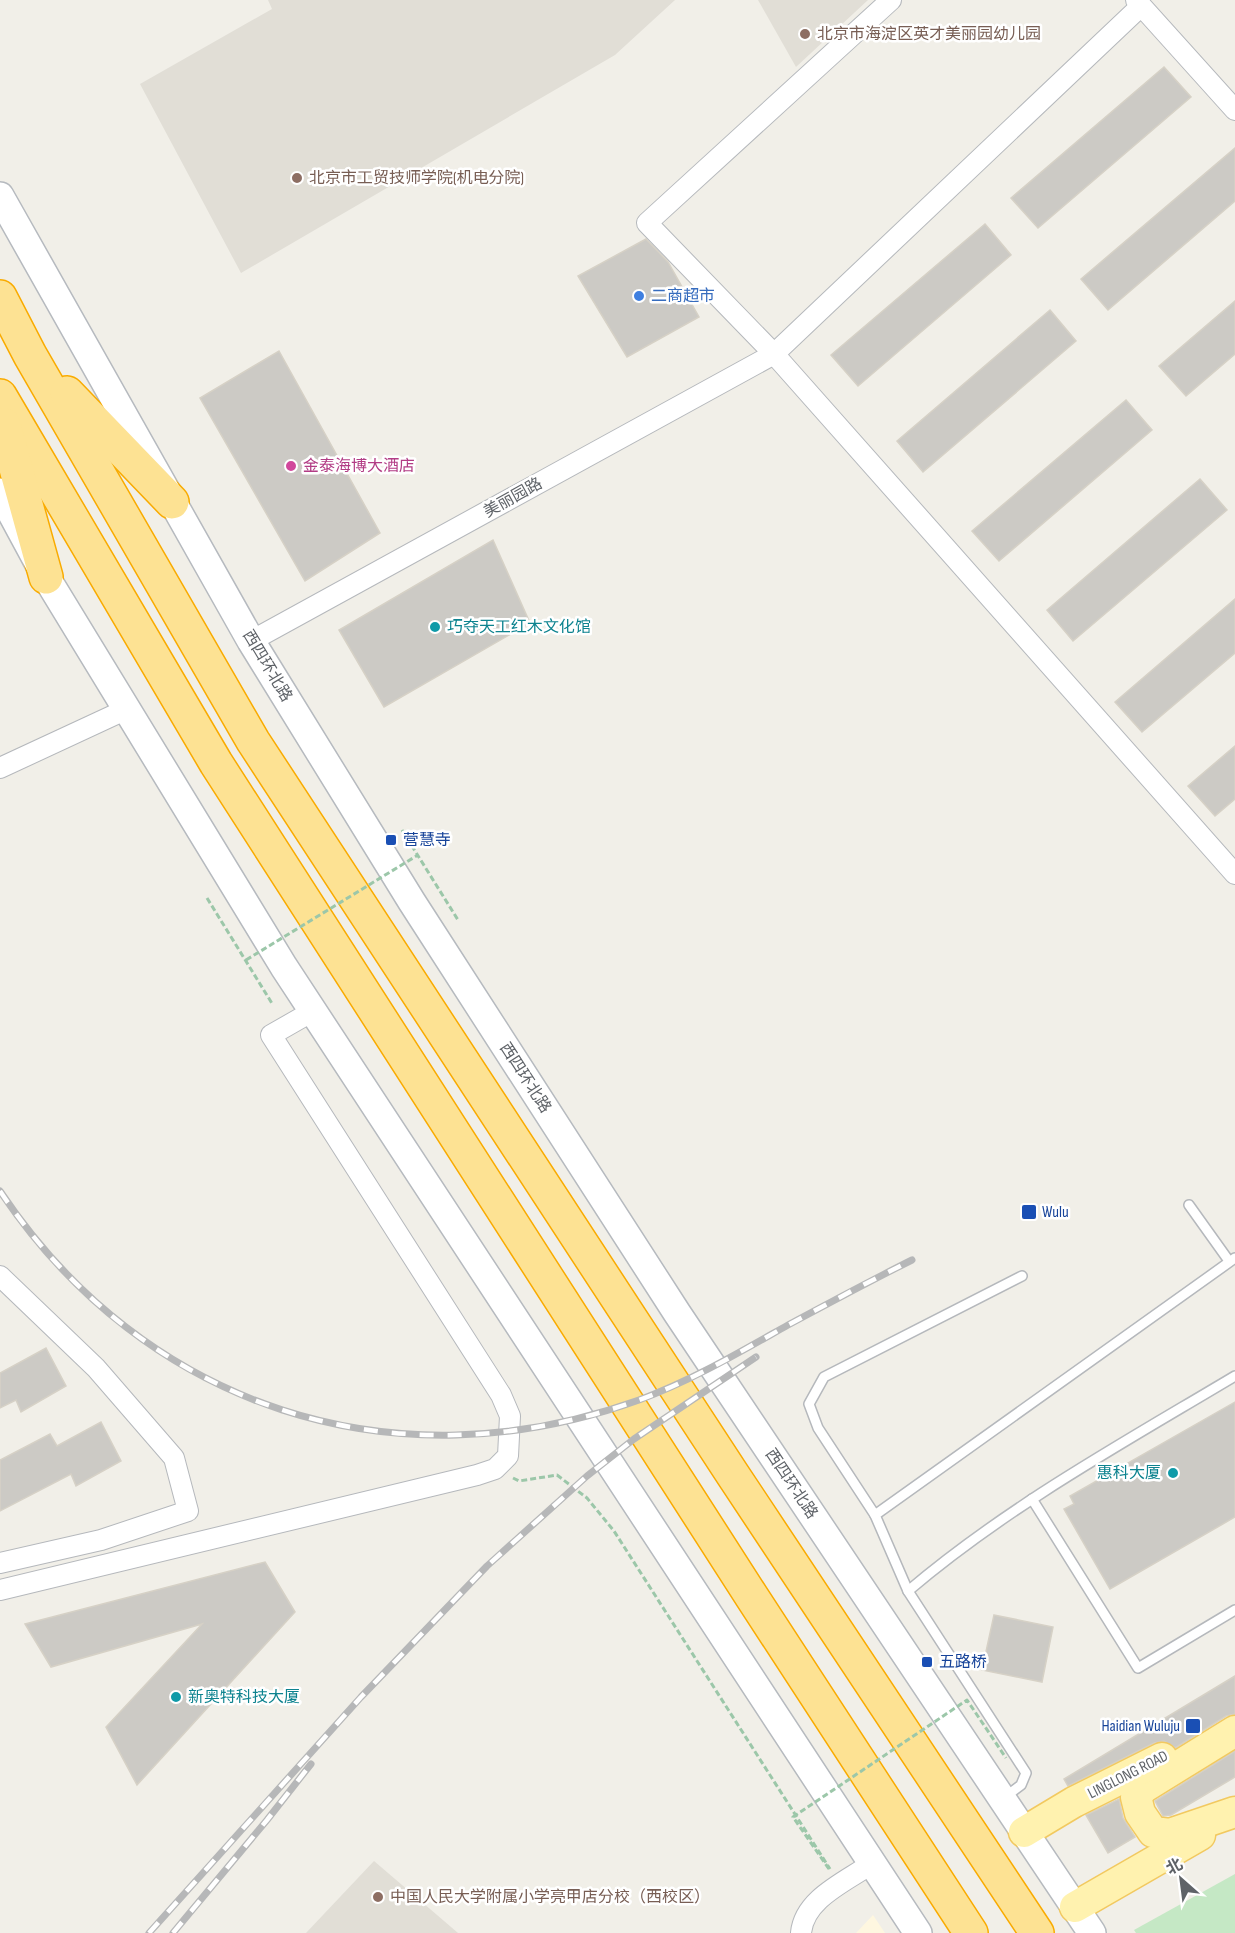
<svg xmlns="http://www.w3.org/2000/svg" width="1235" height="1933" font-family="'Sofia Sans Condensed','Noto Sans SC',sans-serif">
<style>
.commercial{fill:#fef7e0}
.education{fill:#e1ded6}
.green{fill:#c5e8c5}
.building{fill:#cccac5;stroke:#d6d1c6;stroke-width:1.5}
.lines{fill:none;stroke-linecap:round;stroke-linejoin:round}
.lane-casing{stroke:#b5b8bc;stroke-width:12}
.street-casing{stroke:#b5b8bc;stroke-width:22}
.secondary-casing{stroke:#b6babf;stroke-width:30}
.primary-casing{stroke:#f2c960;stroke-width:33}
.highway-casing{stroke:#f9ab00;stroke-width:36}
.path{stroke:#9cc7a9;stroke-width:3;stroke-dasharray:6 3;stroke-linecap:butt}
.lane{stroke:#fff;stroke-width:9}
.street{stroke:#fff;stroke-width:20}
.secondary{stroke:#fff;stroke-width:27}
.primary{stroke:#fff2af;stroke-width:30}
.highway{stroke:#fde293;stroke-width:33}
.rail-casing{stroke:#b6b7b8;stroke-width:7}
.rail{stroke:#fff;stroke-width:4.5;stroke-dasharray:14;stroke-linecap:butt}
.path-bridge{stroke:#9cc7a9;stroke-width:3;stroke-dasharray:6 3;stroke-linecap:butt}
.education-dot{fill:#8d6e63;stroke:#fff;stroke-width:2}
.shop-dot{fill:#3f7fe0;stroke:#fff;stroke-width:2}
.hotel-dot{fill:#d1479c;stroke:#fff;stroke-width:2}
.culture-dot{fill:#0f9aa8;stroke:#fff;stroke-width:2}
.transit-dot{fill:#1a4fb4;stroke:#fff;stroke-width:2}
.labels{text-anchor:middle;dominant-baseline:central;stroke-width:5;stroke-linejoin:round;paint-order:stroke}
.education-label{font-size:16px;fill:#785e54;stroke:#fff;text-anchor:start}
.shop-label{font-size:16px;fill:#366cbe;stroke:#fff;text-anchor:start}
.hotel-label{font-size:16px;fill:#b23c85;stroke:#fff;text-anchor:start}
.street-label{font-size:16px;fill:#5f6368;stroke:#fff}
.culture-label{font-size:16px;fill:#0d838f;stroke:#fff;text-anchor:start}
.transit-label{font-size:16px;fill:#164399;stroke:#fff;text-anchor:start}
</style>
<rect width="100%" height="100%" fill="#f1efe8"/>
<polygon class="commercial" points="873,1915 885,1933 856,1933"/>
<g class="education">
<polygon points="268,0 675,0 615,55 241,273 140,84 272,9"/>
<polygon points="758,0 868,0 796,67"/>
<polygon points="374,1861 458,1933 306,1933"/>
</g>
<polygon class="green" points="1235,1874 1235,1933 1136,1933 1134,1930"/>
<g class="building">
<polygon points="1164,67 1191,97 1038,228 1011,198"/>
<polygon points="1235,148 1235,201 1108,310 1081,279"/>
<polygon points="985,224 1011,255 858,386 831,355"/>
<polygon points="646,239 668,262 699,317 627,357 578,276"/>
<polygon points="1235,301 1235,354 1186,396 1159,366"/>
<polygon points="1050,310 1076,341 923,472 897,441"/>
<polygon points="279,351 380,533 305,581 200,398"/>
<polygon points="1126,400 1152,430 999,561 972,531"/>
<polygon points="1200,479 1227,510 1073,641 1047,610"/>
<polygon points="493,540 530,623 384,707 339,630"/>
<polygon points="1235,599 1235,653 1142,732 1115,702"/>
<polygon points="1235,746 1235,799 1215,816 1188,786"/>
<polygon points="46,1348 66,1386 21,1412 16,1400 0,1408 0,1373"/>
<polygon points="1235,1402 1235,1517 1110,1589 1064,1509 1074,1504 1070,1496"/>
<polygon points="101,1422 121,1461 76,1486 71,1474 0,1511 0,1460 50,1434 57,1446"/>
<polygon points="265,1562 295,1612 137,1785 106,1727 202,1624 51,1667 25,1624"/>
<polygon points="994,1615 1053,1627 1042,1682 982,1670"/>
<polygon points="1235,1676 1235,1714 1226,1716 1175,1748 1164,1741 1154,1743 1068,1786 1064,1779"/>
<polygon points="1235,1751 1235,1777 1171,1815 1163,1816 1155,1801"/>
<polygon points="1119,1799 1123,1818 1135,1837 1108,1853 1086,1815"/>
</g>
<g class="lines">
<g class="lane-casing">
<g id="lane">
<polyline points="1189,1205 1229,1261"/>
<polyline points="1032,1499 1138,1668 1235,1610"/>
<polyline points="875,1515 818,1428 809,1404 824,1377 1022,1276"/>
<path d="M 908,1591 C 1008,1506 1123,1443 1235,1376"/>
<polyline points="1005,1797 1021,1785 1026,1773 908,1591 875,1515 1235,1258"/>
</g>
</g>
<g class="street-casing">
<g id="street">
<polyline points="891,0 647,223 774,354 1235,874"/>
<polyline points="1136,0 1235,110"/>
<polyline points="251,641 774,354 1141,6"/>
<polyline points="0,768 127,709"/>
<polyline points="0,1276 96,1368 174,1458 188,1511 101,1540 0,1563"/>
<polyline points="0,1590 477,1475 495,1469 508,1456 510,1416 501,1395 271,1035 313,1011"/>
<path d="M 801,1933 C 804,1899 845,1882 871,1864"/>
</g>
</g>
<g class="secondary-casing">
<g id="secondary">
<polyline points="0,196 251,641 412,902 677,1313 1092,1933"/>
<polyline points="0,492 46,577 284,967 918,1933"/>
</g>
</g>
<g class="primary-casing">
<g id="primary">
<polyline points="1235,1731 1143,1788 1136,1797 1140,1813 1153,1832 1170,1834 1235,1812"/>
<polyline points="1024,1832 1074,1802 1162,1758"/>
<polyline points="1075,1907 1200,1835"/>
</g>
</g>
<g class="highway-casing">
<g id="highway">
<polyline points="0,297 30,355 253,741 733,1475 1037,1933"/>
<polyline points="67,393 172,502"/>
<polyline points="0,396 216,763 752,1597 971,1933"/>
<polyline points="4,425 46,577"/>
</g>
</g>
<g class="path">
<polyline points="402,830 458,920"/>
<polyline points="207,898 273,1005"/>
<polyline points="513,1478 519,1481 557,1475 587,1498 614,1531 830,1869"/>
</g>
<use href="#lane" class="lane"/>
<use href="#street" class="street"/>
<use href="#secondary" class="secondary"/>
<use href="#primary" class="primary"/>
<use href="#highway" class="highway"/>
<g class="rail-casing">
<g id="rail">
<path d="M 0,1191 C 145,1408 394,1488 639,1400 C 691,1381 740,1352 788,1325 C 829,1303 870,1281 912,1260"/>
<polyline points="149,1933 361,1697 487,1566 587,1476 634,1439 756,1357"/>
<polyline points="173,1933 267,1820 311,1764"/>
</g>
</g>
<use href="#rail" class="rail"/>
<g class="path-bridge">
<polyline points="246,960 418,855"/>
<polyline points="829,1869 793,1817 967,1700 1006,1758"/>
</g>
</g>
<g class="education-dot">
<circle cx="805" cy="34" r="6"/>
<circle cx="297" cy="178" r="6"/>
<circle cx="378" cy="1897" r="6"/>
</g>
<circle class="shop-dot" cx="639" cy="296" r="6"/>
<circle class="hotel-dot" cx="291" cy="466" r="6"/>
<g class="culture-dot">
<circle cx="435" cy="627" r="6"/>
<circle cx="1173" cy="1473" r="6"/>
<circle cx="176" cy="1697" r="6"/>
</g>
<g class="transit-dot">
<rect x="385" y="834" width="12" height="12" rx="3"/>
<rect x="1021" y="1204" width="16" height="16" rx="3"/>
<rect x="921" y="1656" width="12" height="12" rx="3"/>
<rect x="1185" y="1718" width="16" height="16" rx="3"/>
</g>
<g class="labels">
<g class="education-label">
<text x="817" y="34">北京市海淀区英才美丽园幼儿园</text>
<text x="309" y="178">北京市工贸技师学院(机电分院)</text>
<text x="390" y="1897">中国人民大学附属小学亮甲店分校（西校区）</text>
</g>
<g class="shop-label">
<text x="651" y="296">二商超市</text>
</g>
<g class="hotel-label">
<text x="303" y="466">金泰海博大酒店</text>
</g>
<g class="street-label">
<text transform="translate(513 498) rotate(-29)">美丽园路</text>
<text transform="translate(267 666) rotate(59)">西四环北路</text>
<text transform="translate(525 1078) rotate(57)">西四环北路</text>
<text transform="translate(791 1484) rotate(56)">西四环北路</text>
<text transform="translate(1128 1775) rotate(-27)">LINGLONG ROAD</text>
</g>
<g class="culture-label">
<text x="447" y="627">巧夺天工红木文化馆</text>
<text x="1161" y="1473" text-anchor="end">惠科大厦</text>
<text x="188" y="1697">新奥特科技大厦</text>
</g>
<g class="transit-label">
<text x="403" y="840">营慧寺</text>
<text x="1042" y="1212">Wulu</text>
<text x="939" y="1662">五路桥</text>
<text x="1180" y="1726" text-anchor="end">Haidian Wuluju</text>
</g>
</g>
<g transform="translate(1181 1879) rotate(332)" stroke="#ffffff" stroke-width="4.5" paint-order="stroke">
<path d="M0-4.5L10 22L0 15L-10 22Z" fill="#5f6368"/>
<text y="-9" font-size="16" font-weight="bold" text-anchor="middle" fill="#5f6368">北</text>
</g>
</svg>
